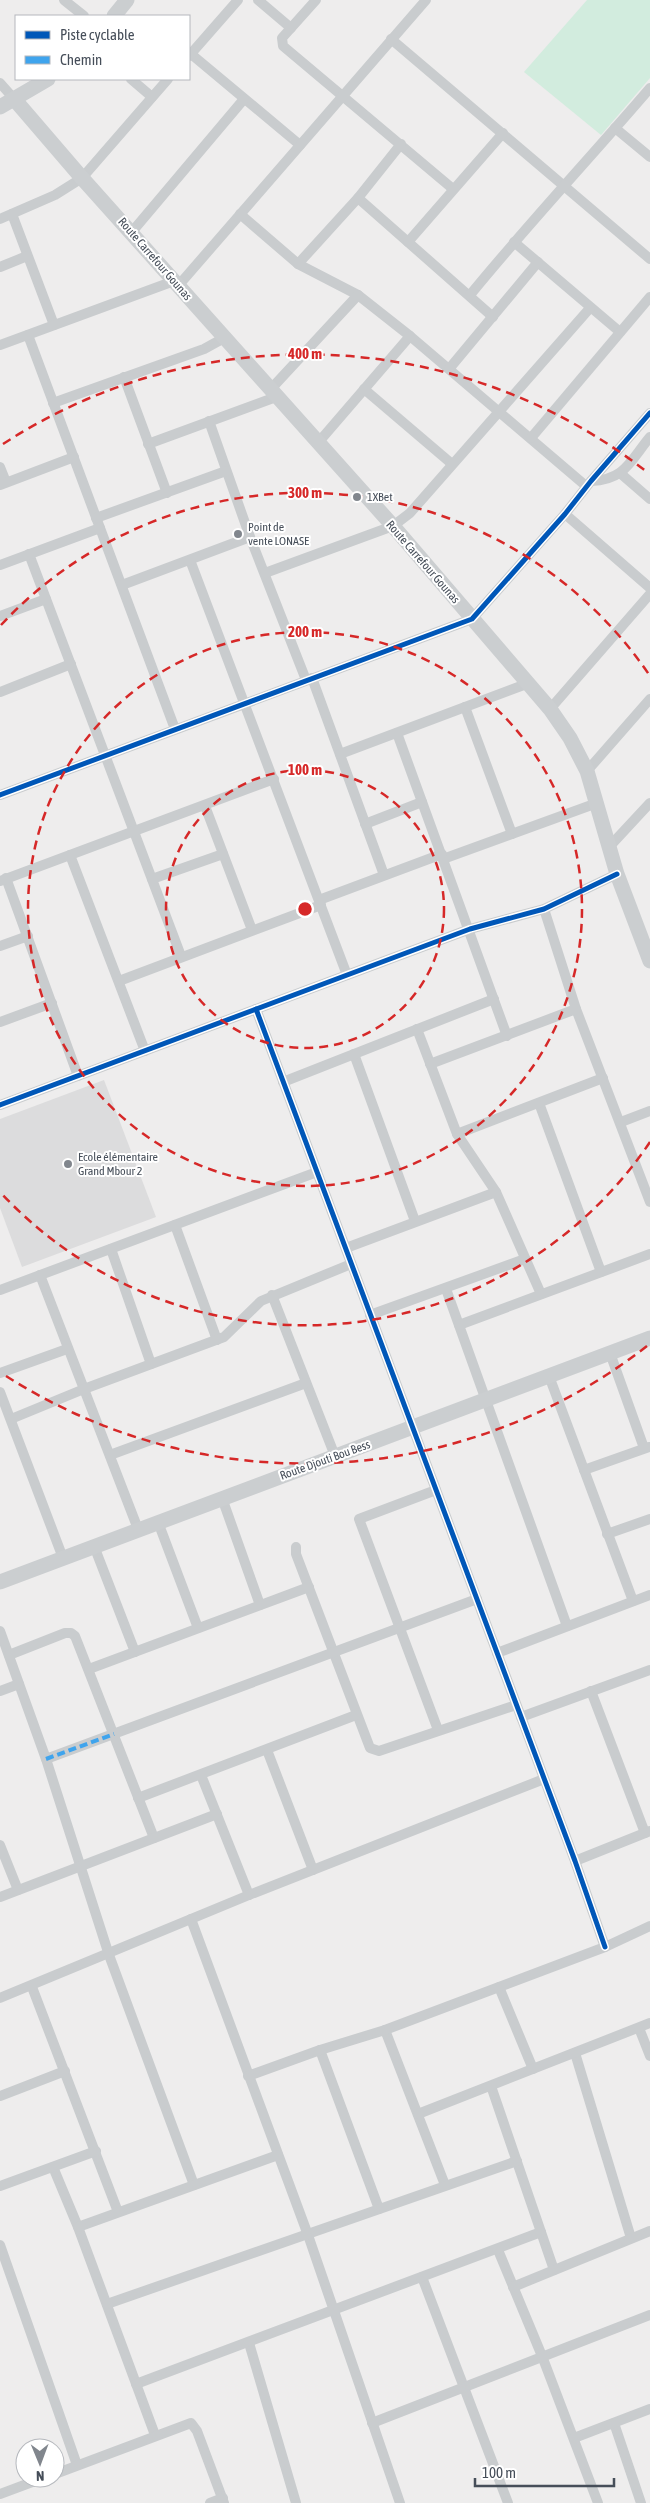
<svg xmlns="http://www.w3.org/2000/svg" width="650" height="2503" font-family="'Asap Condensed',sans-serif">
<style>
.education{fill:#dcdcdd}
.green{fill:#d2ecde}
.lines{fill:none;stroke-linecap:round;stroke-linejoin:round}
.street{stroke:#c9ccce;stroke-width:10}
.secondary{stroke:#cbced0;stroke-width:15}
.quiet{stroke:#3fa4ed;stroke-width:4;stroke-dasharray:8 4;stroke-linecap:butt}
.cycleway-casing{stroke:#fff;stroke-width:8}
.cycleway{stroke:#0057b8;stroke-width:5}
.ring{fill:none;stroke:#d62828;stroke-width:2.5;stroke-dasharray:9 6}
.poi-dot{fill:#81868d;stroke:#fff;stroke-width:2}
.labels{text-anchor:middle;dominant-baseline:central;stroke-width:4;stroke-linejoin:round;paint-order:stroke}
.street-label{font-size:12px;fill:#464e59;stroke:#fff}
.poi-label{font-size:12px;fill:#464e59;stroke:#fff;text-anchor:start}
.centre{fill:#d62828;stroke:#fff;stroke-width:2.5}
.ring-label{font-size:15px;text-anchor:middle;font-weight:bold;fill:#d62828;stroke:#fff;stroke-width:4;stroke-linejoin:round;paint-order:stroke}
</style>
<rect width="100%" height="100%" fill="#eeeded"/>
<polygon class="education" points="104,1080 156,1217 22,1267 0,1208 0,1119"/>
<polygon class="green" points="587,0 650,0 650,78 601,135 524,72"/>
<g class="lines">
<g class="street">
<polyline points="64,0 84,16"/>
<polyline points="258,0 291,28"/>
<polyline points="316,0 282,38 283,46 453,189"/>
<polyline points="391,39 650,259"/>
<polyline points="191,54 300,145"/>
<polyline points="189,56 238,0"/>
<polyline points="131,79 152,97"/>
<polyline points="0,83 15,100"/>
<polyline points="615,128 650,157"/>
<polyline points="358,198 493,317"/>
<polyline points="12,214 54,325"/>
<polyline points="240,214 298,264 358,295 410,336 586,486"/>
<polyline points="0,219 55,195 82,178 168,79"/>
<polyline points="131,233 244,99"/>
<polyline points="408,242 503,133"/>
<polyline points="514,242 620,332"/>
<polyline points="298,264 358,198 401,144"/>
<polyline points="0,267 27,256"/>
<polyline points="178,286 426,0"/>
<path d="M 470,295 C 528,224 591,157 650,88"/>
<polyline points="28,335 175,729"/>
<polyline points="0,345 174,281"/>
<polyline points="449,369 538,262"/>
<polyline points="124,377 167,493"/>
<polyline points="364,389 452,464"/>
<polyline points="270,390 358,295"/>
<polyline points="53,403 204,349 224,338"/>
<polyline points="209,421 250,537 306,680"/>
<polyline points="531,438 650,297"/>
<polyline points="148,444 276,397"/>
<polyline points="317,444 410,336"/>
<polyline points="0,467 6,482"/>
<polyline points="620,473 650,499"/>
<path d="M 591,481 C 625,480 630,461 650,437"/>
<polyline points="0,485 74,457"/>
<polyline points="565,514 650,588"/>
<polyline points="96,518 226,471"/>
<polyline points="29,554 181,956"/>
<polyline points="190,560 347,975"/>
<polyline points="0,565 100,528"/>
<polyline points="265,573 393,526 410,513 590,308"/>
<polyline points="122,585 250,537"/>
<polyline points="0,616 46,599"/>
<polyline points="312,678 384,875"/>
<polyline points="0,692 71,664"/>
<polyline points="465,707 512,834"/>
<polyline points="550,709 650,594"/>
<polyline points="397,733 507,1036"/>
<polyline points="340,754 529,683"/>
<polyline points="587,771 650,699"/>
<polyline points="0,795 472,619 565,514 591,481 650,413"/>
<polyline points="205,806 252,930"/>
<polyline points="365,824 422,802"/>
<polyline points="610,846 650,803"/>
<polyline points="70,855 145,1051"/>
<polyline points="443,859 597,803"/>
<polyline points="6,878 78,1076"/>
<polyline points="152,879 223,854"/>
<polyline points="0,881 274,779"/>
<polyline points="319,900 442,854"/>
<polyline points="544,909 576,1009 650,1202"/>
<polyline points="0,946 28,936"/>
<polyline points="119,981 321,905"/>
<polyline points="256,1009 575,1861 605,1947"/>
<polyline points="0,1022 52,1003"/>
<polyline points="417,1029 457,1134 496,1192 541,1294"/>
<polyline points="354,1054 415,1221"/>
<polyline points="430,1064 576,1009"/>
<polyline points="283,1082 494,999"/>
<polyline points="539,1103 601,1272"/>
<polyline points="0,1105 470,929 544,909 617,874"/>
<polyline points="621,1122 650,1111"/>
<polyline points="457,1134 603,1078"/>
<polyline points="175,1225 217,1340"/>
<polyline points="346,1248 496,1192"/>
<polyline points="111,1249 151,1364"/>
<polyline points="40,1275 138,1529"/>
<polyline points="446,1289 567,1626"/>
<polyline points="0,1290 317,1172"/>
<polyline points="272,1295 335,1456"/>
<polyline points="370,1315 525,1259"/>
<polyline points="459,1325 650,1254"/>
<polyline points="610,1353 644,1448"/>
<polyline points="0,1373 67,1349"/>
<polyline points="549,1376 633,1601"/>
<polyline points="0,1392 63,1558"/>
<polyline points="11,1419 84,1389 224,1337 261,1301 351,1264"/>
<polyline points="110,1455 306,1383"/>
<polyline points="584,1470 649,1447"/>
<polyline points="436,1490 359,1519 438,1730"/>
<polyline points="222,1498 260,1605"/>
<polyline points="158,1522 198,1628"/>
<polyline points="607,1534 650,1519"/>
<polyline points="94,1546 135,1652"/>
<polyline points="296,1547 296,1554 370,1748 379,1751 516,1705"/>
<polyline points="0,1631 46,1759 109,1955 194,2185"/>
<polyline points="497,1653 650,1595"/>
<polyline points="9,1655 65,1633 71,1633 75,1636 154,1838"/>
<polyline points="89,1669 309,1587"/>
<polyline points="0,1691 19,1684"/>
<polyline points="591,1691 645,1833"/>
<polyline points="521,1717 650,1670"/>
<polyline points="267,1750 313,1870"/>
<polyline points="46,1759 477,1599"/>
<polyline points="201,1775 249,1895"/>
<polyline points="138,1798 356,1715"/>
<polyline points="0,1845 18,1890"/>
<polyline points="575,1861 650,1831"/>
<polyline points="0,1897 217,1814"/>
<polyline points="191,1919 308,2235 400,2503"/>
<polyline points="32,1987 118,2212"/>
<polyline points="499,1987 533,2069"/>
<polyline points="0,1998 249,1895 544,1779"/>
<polyline points="639,2028 650,2056"/>
<polyline points="385,2030 445,2185"/>
<polyline points="320,2050 379,2209"/>
<polyline points="575,2053 631,2238"/>
<polyline points="248,2076 320,2050 385,2030 605,1947 650,1926"/>
<polyline points="491,2086 554,2270"/>
<polyline points="0,2096 65,2071"/>
<polyline points="418,2114 650,2023"/>
<polyline points="53,2167 78,2227 155,2435"/>
<polyline points="0,2186 96,2151"/>
<polyline points="78,2227 278,2155"/>
<polyline points="0,2245 77,2465"/>
<polyline points="498,2250 542,2356 598,2503"/>
<polyline points="422,2277 508,2503"/>
<polyline points="513,2287 650,2231"/>
<polyline points="107,2304 517,2161"/>
<polyline points="249,2343 296,2503"/>
<polyline points="136,2384 541,2232"/>
<polyline points="372,2423 650,2315"/>
<polyline points="614,2423 641,2503"/>
<polyline points="574,2438 650,2409"/>
<polyline points="55,2474 191,2423 197,2431 224,2503"/>
<polyline points="0,2494 43,2478"/>
<polyline points="210,2503 223,2498"/>
</g>
<g class="secondary">
<polyline points="114,16 127,0"/>
<polyline points="15,100 82,178 393,526 550,709 570,738 587,771 617,874 650,961"/>
<polyline points="0,107 48,79"/>
<polyline points="0,1582 650,1338"/>
</g>
<polyline class="quiet" points="46,1759 114,1734"/>
<g class="cycleway-casing">
<g id="cycleway">
<polyline points="0,795 472,619 565,514 591,481 650,413"/>
<polyline points="256,1009 575,1861 605,1947"/>
<polyline points="0,1105 470,929 544,909 617,874"/>
</g>
</g>
<use href="#cycleway" class="cycleway"/>
</g>
<g class="ring">
<circle cx="305" cy="909" r="139"/>
<circle cx="305" cy="909" r="277"/>
<path d="M650 1142A416 416 0 0 1 1 1193M1 625A416 416 0 0 1 650 676"/>
<path d="M647 1346A555 555 0 0 1 3 1374M3 444A555 555 0 0 1 647 472"/>
</g>
<g class="poi-dot">
<circle cx="357" cy="497" r="5"/>
<circle cx="238" cy="534" r="5"/>
<circle cx="68" cy="1164" r="5"/>
</g>
<g class="labels">
<g class="street-label">
<text transform="translate(155 259) rotate(49)">Route Carrefour Gounas</text>
<text transform="translate(423 562) rotate(49)">Route Carrefour Gounas</text>
<text transform="translate(325 1460) rotate(-20)">Route Djouti Bou Bess</text>
</g>
<g class="poi-label">
<text x="367" y="497">1XBet</text>
<text x="248" y="527">Point de<tspan x="248" dy="14">vente LONASE</tspan></text>
<text x="78" y="1157">Ecole élémentaire<tspan x="78" dy="14">Grand Mbour 2</tspan></text>
</g>
</g>
<circle cx="305" cy="909" r="8" class="centre"/>
<g class="ring-label">
<text x="305" y="359">400 m</text>
<text x="305" y="498">300 m</text>
<text x="305" y="637">200 m</text>
<text x="305" y="775">100 m</text>
</g>
<rect x="15" y="15" width="175" height="65" fill="#ffffff" stroke="#b5b8bd"/>
<rect x="25" y="31" width="25" height="8" fill="#0057b8" stroke="#b5b8bd"/>
<text x="60" y="40" font-size="15" fill="#464e59">Piste cyclable</text>
<rect x="25" y="56" width="25" height="8" fill="#3fa4ed" stroke="#b5b8bd"/>
<text x="60" y="65" font-size="15" fill="#464e59">Chemin</text>
<g transform="translate(40 2463) rotate(179)"><circle r="24" fill="#ffffff" stroke="#b5b8bd"/>
<path d="M0-4L9 19L0 12L-9 19Z" fill="#81868d"/>
<text y="-8" font-size="14" font-weight="bold" text-anchor="middle" fill="#464e59">N</text>
</g>
<path d="M475 2478v8h139v-8" fill="none" stroke="#464e59" stroke-width="2.5"/>
<text x="482" y="2478" font-size="15" fill="#464e59" stroke="#ffffff" stroke-width="4" paint-order="stroke">100 m</text>
</svg>
